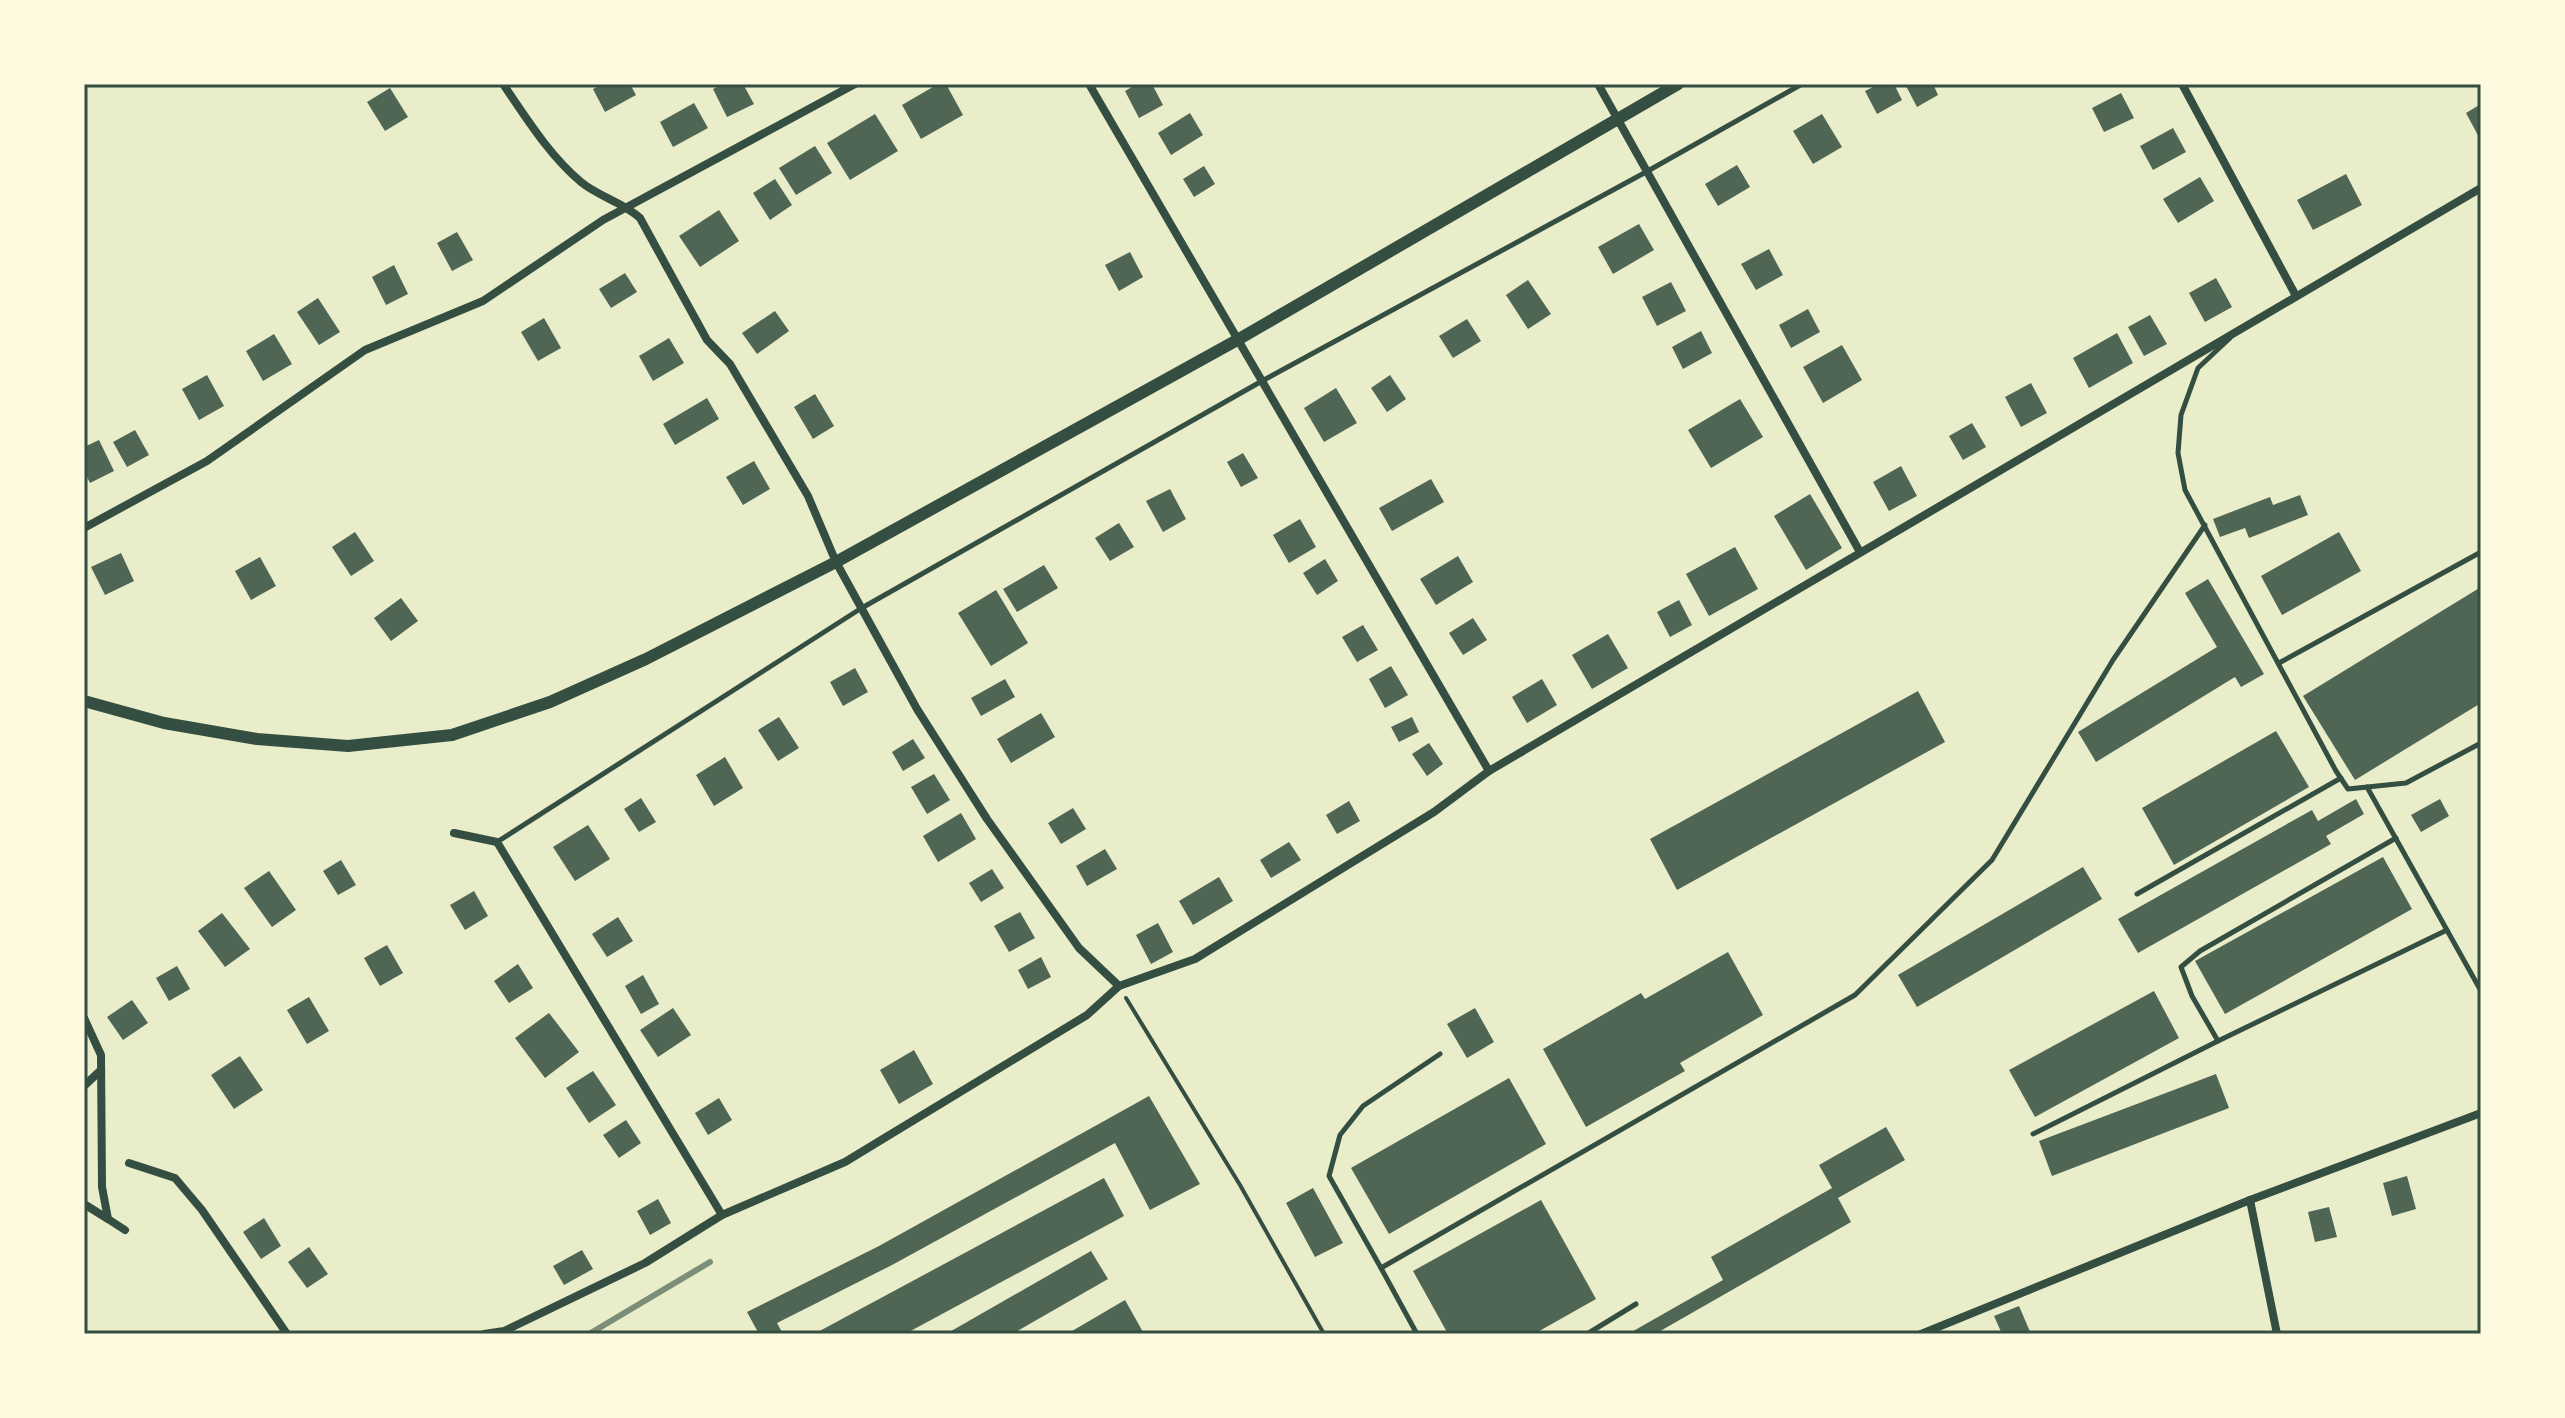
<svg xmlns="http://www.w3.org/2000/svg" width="2565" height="1418" font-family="'Crimson Pro',serif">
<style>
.building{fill:#4f6655}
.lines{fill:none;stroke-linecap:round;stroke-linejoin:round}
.path{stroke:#344e41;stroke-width:4}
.service{stroke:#344e41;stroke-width:5}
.minor{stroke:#344e41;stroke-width:8}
.tertiary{stroke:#344e41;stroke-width:12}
.rail{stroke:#7c8e77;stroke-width:6}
.neatline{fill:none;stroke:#344e41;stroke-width:3}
</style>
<rect width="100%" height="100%" fill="#e9edc9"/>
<g class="building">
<polygon points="603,84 630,84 636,95 605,112 593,89"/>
<polygon points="723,84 743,84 754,104 727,117 713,89"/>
<polygon points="938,84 946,84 963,115 921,139 902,105"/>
<polygon points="1137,84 1152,84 1163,105 1139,118 1125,91"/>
<polygon points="1879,84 1894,84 1902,100 1877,114 1865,91"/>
<polygon points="1910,84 1933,84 1938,95 1917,107 1906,86"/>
<polygon points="390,88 408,117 385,131 367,102"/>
<polygon points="2121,93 2134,118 2104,132 2092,108"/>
<polygon points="694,103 708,128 673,147 660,122"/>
<polygon points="2481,104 2481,141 2466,113"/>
<polygon points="1190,113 1203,135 1171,155 1158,133"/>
<polygon points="875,114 898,151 850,180 827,143"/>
<polygon points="1822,114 1842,147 1813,164 1793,131"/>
<polygon points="2173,128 2186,152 2153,170 2140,146"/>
<polygon points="815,146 832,173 796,195 779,168"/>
<polygon points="1737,165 1750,187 1718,206 1705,184"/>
<polygon points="1204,166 1215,184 1194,197 1183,179"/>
<polygon points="2346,174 2362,205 2313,230 2297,200"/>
<polygon points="2200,177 2214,201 2178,223 2163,199"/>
<polygon points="775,179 792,205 770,220 753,193"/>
<polygon points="719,210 739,241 700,267 679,236"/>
<polygon points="1639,224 1654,250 1613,274 1598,247"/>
<polygon points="457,232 473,260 452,271 437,243"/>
<polygon points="1769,249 1783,275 1756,290 1741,264"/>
<polygon points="1130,252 1143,277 1119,291 1105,265"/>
<polygon points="394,265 408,294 386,305 372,277"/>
<polygon points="625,273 637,292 611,308 599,289"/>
<polygon points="2216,278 2232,307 2205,322 2189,293"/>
<polygon points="1528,280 1551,314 1528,329 1506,295"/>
<polygon points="1671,282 1686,311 1657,326 1642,297"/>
<polygon points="318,298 340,332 319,345 297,312"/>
<polygon points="1808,309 1820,332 1791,348 1779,325"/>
<polygon points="775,311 789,331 757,354 742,333"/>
<polygon points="2150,315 2167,344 2144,356 2128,327"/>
<polygon points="544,318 561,348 538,361 521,332"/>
<polygon points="1467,319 1481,341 1453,358 1439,336"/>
<polygon points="1701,331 1712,353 1683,369 1672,347"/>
<polygon points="2117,333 2133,363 2089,388 2073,358"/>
<polygon points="274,334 292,364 263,381 246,351"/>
<polygon points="669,338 684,363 653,381 639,356"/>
<polygon points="1842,345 1862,380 1823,403 1803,367"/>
<polygon points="207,375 224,406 199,420 182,389"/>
<polygon points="1390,375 1406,399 1387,412 1371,388"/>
<polygon points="2031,383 2047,413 2021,427 2005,397"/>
<polygon points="1336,388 1357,423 1324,442 1304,408"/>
<polygon points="815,394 834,426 813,439 794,407"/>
<polygon points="707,398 719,419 675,445 663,424"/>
<polygon points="1740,399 1763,437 1711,468 1688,430"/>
<polygon points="1972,423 1986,447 1963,460 1949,436"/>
<polygon points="135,430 149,455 127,467 113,442"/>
<polygon points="99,440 114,471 90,483 84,471 84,447"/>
<polygon points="1243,453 1258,478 1241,487 1227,462"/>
<polygon points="754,461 770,489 743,505 726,477"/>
<polygon points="1901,466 1917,496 1889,511 1873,482"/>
<polygon points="1431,479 1444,502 1392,531 1379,508"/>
<polygon points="1170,489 1186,519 1163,532 1146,501"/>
<polygon points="1810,494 1842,548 1806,570 1774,516"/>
<polygon points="2300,495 2308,515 2249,538 2245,528 2220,537 2213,519 2270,497 2273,505"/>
<polygon points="1300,519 1316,547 1289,563 1273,535"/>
<polygon points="1119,523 1134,547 1110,561 1095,538"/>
<polygon points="355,532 374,561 351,576 332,547"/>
<polygon points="2339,532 2361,571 2282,615 2261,576"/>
<polygon points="1735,547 1758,589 1709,616 1686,574"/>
<polygon points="121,553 134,581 105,595 91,567"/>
<polygon points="1458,556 1473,582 1436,605 1420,579"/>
<polygon points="260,557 276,586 251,600 235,571"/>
<polygon points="1325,559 1338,581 1317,595 1303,573"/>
<polygon points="1044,565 1058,588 1017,612 1003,589"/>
<polygon points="2208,579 2264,674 2241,687 2235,677 2096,762 2078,732 2217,647 2185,593"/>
<polygon points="2481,587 2481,703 2355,780 2303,696"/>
<polygon points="996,590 1028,643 991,666 958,613"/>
<polygon points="401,598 418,621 391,641 374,618"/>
<polygon points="1679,600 1692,625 1670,637 1657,612"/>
<polygon points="1473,618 1487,640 1463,655 1449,633"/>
<polygon points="1363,625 1378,650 1357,662 1342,637"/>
<polygon points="1608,634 1628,668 1592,689 1572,655"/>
<polygon points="1391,666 1408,695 1385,708 1369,679"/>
<polygon points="855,668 868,692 843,706 830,682"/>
<polygon points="1005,679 1015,697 981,716 971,698"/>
<polygon points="1542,679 1557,705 1527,723 1512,697"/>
<polygon points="1918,691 1945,742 1677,890 1650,839"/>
<polygon points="1041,713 1055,737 1011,763 997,739"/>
<polygon points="779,717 799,748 778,761 758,730"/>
<polygon points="1412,717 1419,732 1399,742 1391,727"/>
<polygon points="2276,731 2309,787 2174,865 2142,808"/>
<polygon points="913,739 925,758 903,771 892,752"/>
<polygon points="1429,743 1443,764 1427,776 1412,754"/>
<polygon points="725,757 743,788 714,806 696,775"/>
<polygon points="934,774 950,800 927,814 911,787"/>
<polygon points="641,798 656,822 639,832 624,809"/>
<polygon points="2356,799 2364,814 2326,836 2331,844 2138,953 2118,919 2312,810 2318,821"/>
<polygon points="2440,799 2449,816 2421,832 2411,815"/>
<polygon points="1349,801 1360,821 1337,834 1326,815"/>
<polygon points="1073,808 1086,829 1061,844 1048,823"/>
<polygon points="961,813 976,839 938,862 923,836"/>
<polygon points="588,825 610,859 575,881 553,847"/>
<polygon points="1289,842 1301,860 1271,878 1260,860"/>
<polygon points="1105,849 1117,869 1087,886 1076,866"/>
<polygon points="2383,857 2412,909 2225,1014 2195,961"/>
<polygon points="341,860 356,885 338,895 323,871"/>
<polygon points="2083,867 2102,899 1917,1007 1898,975"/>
<polygon points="992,869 1004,888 981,902 969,883"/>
<polygon points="269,871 296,910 272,927 244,888"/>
<polygon points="1219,877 1233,901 1193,925 1179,901"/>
<polygon points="474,891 488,916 465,930 450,905"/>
<polygon points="1020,912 1035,938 1009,952 994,926"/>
<polygon points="222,913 250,949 225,967 198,931"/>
<polygon points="618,917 633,941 607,957 592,934"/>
<polygon points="1158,923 1173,952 1151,964 1136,935"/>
<polygon points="387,945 403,973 380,986 364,958"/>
<polygon points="1728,952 1763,1015 1680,1063 1685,1071 1586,1127 1543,1049 1641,993 1645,999"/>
<polygon points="1041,957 1051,977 1028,989 1018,970"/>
<polygon points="518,964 533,988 509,1003 494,981"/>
<polygon points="177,966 190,989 169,1001 156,978"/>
<polygon points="643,975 659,1004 641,1014 625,986"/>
<polygon points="2154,991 2179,1038 2035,1117 2009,1070"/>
<polygon points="309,997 329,1031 307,1044 287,1010"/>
<polygon points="132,1000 148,1023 123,1040 107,1017"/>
<polygon points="673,1008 691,1035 658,1057 640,1030"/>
<polygon points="1475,1008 1494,1042 1467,1058 1447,1024"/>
<polygon points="549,1013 579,1052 545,1078 515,1038"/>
<polygon points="914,1050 933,1084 899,1104 880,1070"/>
<polygon points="240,1056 263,1090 234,1109 211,1075"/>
<polygon points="593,1071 616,1105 589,1123 566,1088"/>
<polygon points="2216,1074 2229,1108 2052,1176 2039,1141"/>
<polygon points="1509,1078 1546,1144 1389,1234 1351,1168"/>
<polygon points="1149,1096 1200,1184 1150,1210 1115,1143 892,1265 777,1323 783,1334 759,1334 747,1312 879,1246"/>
<polygon points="719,1098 732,1120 708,1135 695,1113"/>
<polygon points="626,1120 641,1143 619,1158 603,1135"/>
<polygon points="1886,1127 1905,1160 1838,1198 1851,1222 1655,1334 1628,1334 1723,1280 1711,1257 1832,1188 1819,1165"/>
<polygon points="2407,1176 2416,1209 2392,1216 2383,1183"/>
<polygon points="1104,1178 1124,1216 905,1334 814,1334"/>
<polygon points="1313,1188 1343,1243 1315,1257 1286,1203"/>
<polygon points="658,1199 671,1223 650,1235 637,1211"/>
<polygon points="1541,1200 1596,1299 1534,1334 1448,1334 1413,1271"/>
<polygon points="2329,1207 2337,1237 2315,1242 2308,1212"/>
<polygon points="264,1218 281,1246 261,1259 243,1232"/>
<polygon points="309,1247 328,1274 307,1288 288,1262"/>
<polygon points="582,1250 593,1269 564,1285 553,1266"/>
<polygon points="1091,1251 1108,1279 1012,1334 946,1334"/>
<polygon points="1125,1300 1143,1332 1140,1334 1067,1334"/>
<polygon points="2019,1306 2031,1334 2002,1334 1994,1316"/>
</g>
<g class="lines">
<polyline class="path" points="1126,998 1240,1185 1324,1334"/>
<g class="service">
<polyline points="2230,338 2198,368 2181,415 2178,453 2185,490 2336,771 2348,789 2406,783 2481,743"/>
<polyline points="2279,663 2481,552"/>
<polyline points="2367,787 2481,991"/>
<polyline points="497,842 860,609 1262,381 1646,172 1802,84"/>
<polyline points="2137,894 2341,778"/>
<polyline points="2218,1041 2192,996 2181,967 2200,951 2396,838"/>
<polyline points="2033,1134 2218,1041 2447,930"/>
<polyline points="1381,1268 1329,1176 1340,1135 1363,1106 1440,1054"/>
<polyline points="1417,1334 1381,1268 1855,995 1992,860 2113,660 2205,525"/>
<polyline points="1587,1334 1636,1304"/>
</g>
<g class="minor">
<path d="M 503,84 C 527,119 549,155 581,182 C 599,197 623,202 640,218 L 707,340 L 730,364 L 808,496 L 836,562 L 917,709 L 987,819 L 1079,948 L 1119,986"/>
<polyline points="1089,84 1489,771"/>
<polyline points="1598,84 1860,552"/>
<polyline points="2182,84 2296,296"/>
<polyline points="84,528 207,461 365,350 483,301 603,220 855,84"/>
<polyline points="454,833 497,842 722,1215"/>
<polyline points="84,1018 101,1055 102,1187 108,1219 125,1230"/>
<polyline points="84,1086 101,1070"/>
<polyline points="129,1163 175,1178 202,1210 287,1334"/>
<polyline points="2250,1200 2277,1334"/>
<polyline points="84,1204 108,1219"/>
<polyline points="484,1334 504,1331 645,1263 722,1215 845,1162 1087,1015 1119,986 1195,959 1434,812 1489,771 2481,188"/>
<polyline points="1921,1334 2250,1200 2481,1113"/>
</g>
<polyline class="tertiary" points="84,701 164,723 257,739 348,746 452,735 550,702 646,659 836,562 1239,339 1678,84"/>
<polyline class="rail" points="589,1334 710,1262"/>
</g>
<rect width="2565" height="1418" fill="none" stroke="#fefae0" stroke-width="172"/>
<rect x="86" y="86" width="2393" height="1246" class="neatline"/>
</svg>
